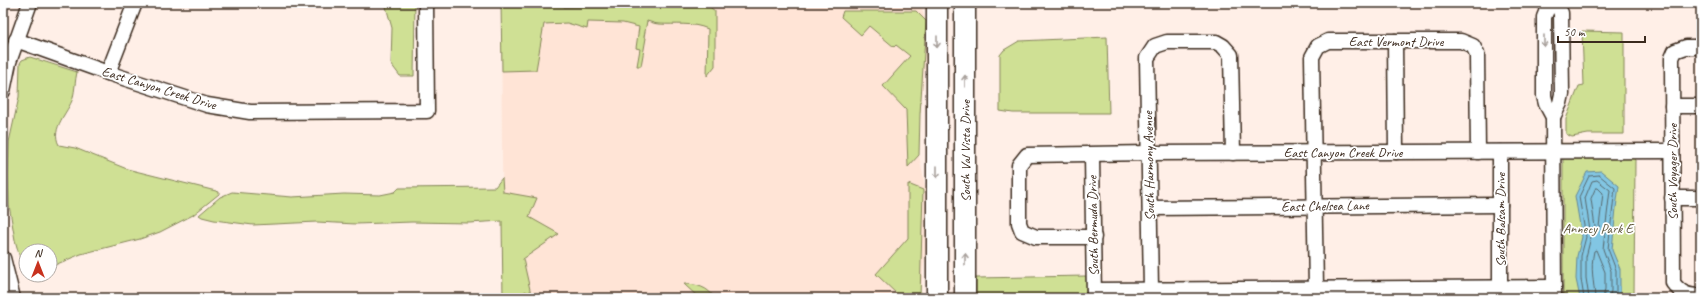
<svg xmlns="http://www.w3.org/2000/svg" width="1704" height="301" font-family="Caveat,sans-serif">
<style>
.built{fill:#ffe4d6}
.green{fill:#cfe094;stroke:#858559}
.water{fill:#82c6e3;stroke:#668894}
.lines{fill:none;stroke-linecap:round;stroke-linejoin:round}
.shore{stroke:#57686d;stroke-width:1}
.street-casing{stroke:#3b2a1e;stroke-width:17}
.secondary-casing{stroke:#3b2a1e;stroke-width:23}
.street{stroke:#fff;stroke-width:14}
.secondary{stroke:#fff;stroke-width:20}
.oneway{stroke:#a79f9a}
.labels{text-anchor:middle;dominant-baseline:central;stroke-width:3.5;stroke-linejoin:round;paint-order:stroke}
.street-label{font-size:14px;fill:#3b2a1e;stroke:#fff}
.park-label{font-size:14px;fill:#60583c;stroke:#fff}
</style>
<rect width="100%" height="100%" fill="#ffefe7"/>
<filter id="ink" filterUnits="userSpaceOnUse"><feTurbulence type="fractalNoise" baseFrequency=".025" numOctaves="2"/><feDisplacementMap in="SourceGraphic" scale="8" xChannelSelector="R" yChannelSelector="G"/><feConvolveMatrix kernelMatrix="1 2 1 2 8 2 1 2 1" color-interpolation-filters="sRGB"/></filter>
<g filter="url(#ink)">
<polygon class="built" points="501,3 919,3 926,20 926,61 920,114 919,155 926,191 927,240 920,298 503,298"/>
<g class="green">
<polygon points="385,3 415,3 414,76 400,76 391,64 392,28"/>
<path d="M 501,3 L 561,3 L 564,7 L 706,4 L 715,11 L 715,66 L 707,76 L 708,29 C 692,22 676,25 659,24 C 655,24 651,22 647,21 L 644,37 L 646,38 L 641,66 L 637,66 L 640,49 L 636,48 L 639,27 L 623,23 L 588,22 L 587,29 L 567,23 L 544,24 L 536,70 L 502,71 Z"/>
<polygon points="843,11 916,11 926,21 920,114 919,155 908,167 906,110 883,86 910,56 896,45 894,47 869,26 861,35 841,17"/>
<polygon points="1582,31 1624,32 1624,134 1588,134 1572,137 1566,134 1566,119 1579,86 1584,85"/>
<polygon points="1107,37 1109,113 1013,113 1000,111 1000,55 1004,50 1019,41"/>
<path d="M 30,57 L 77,72 C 75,81 75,89 73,98 C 68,113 50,128 59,145 L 75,148 L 127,169 L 216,191 L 219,192 L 219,194 L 193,215 L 160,232 L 140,239 L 81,254 L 50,267 L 50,251 L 26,251 L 26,275 L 25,276 L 15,240 L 9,205 L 8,176 L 9,142 L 19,97 L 20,63 L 22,60 Z"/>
<polygon points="1563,158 1635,158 1634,297 1646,298 1563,298"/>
<polygon points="502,178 503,192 537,198 529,217 559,234 523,259 531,294 525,291 522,298 503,298 502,221 469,223 412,222 356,224 317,222 253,225 214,220 202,217 199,215 220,197 232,192 292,197 344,194 380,195 395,192 399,188 495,187"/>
<polygon points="908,184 923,190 920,298 901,298 876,274 908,238"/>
<polygon points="1086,276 1087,298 976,298 976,278"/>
<path d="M 684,284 C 695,284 709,287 714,298 L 699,298 Z"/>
</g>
<polygon class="water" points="1601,171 1619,186 1616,208 1612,250 1620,269 1620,294 1617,298 1580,298 1576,279 1577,256 1582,237 1575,196 1587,172"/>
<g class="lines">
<g class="shore">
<polygon points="1596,188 1598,188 1603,193 1599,227 1597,229 1595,227 1591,199"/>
<polyline points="1584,298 1581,279 1581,256 1586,237 1579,197 1589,176 1599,175 1615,188 1608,249 1616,270 1616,292 1614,298"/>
<polyline points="1589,298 1586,278 1586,257 1591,237 1585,198 1592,181 1597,180 1610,190 1603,249 1611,271 1611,291 1609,298"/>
<path d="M 1595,298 C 1594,281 1590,269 1594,251 L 1596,250 L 1605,272 L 1605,289 L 1603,298"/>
</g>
<g class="street-casing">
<g id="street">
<polyline points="1550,3 1544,17 1544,96 1546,104 1553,117 1554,298"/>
<polyline points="16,40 108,73 207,105 250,112 427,111 426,3"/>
<polyline points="1395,41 1396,152"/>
<path d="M 1701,47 L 1686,47 L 1675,51 L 1672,58 L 1673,283 C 1681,293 1687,296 1701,296"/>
<polyline points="108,73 135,3"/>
<polyline points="3,91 9,62 30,3"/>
<polyline points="1672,106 1701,106"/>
<polyline points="1553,117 1560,103 1562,94 1561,13 1556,3"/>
<polyline points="1500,152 1500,287"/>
<polyline points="1092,155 1094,298"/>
<polyline points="1672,198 1701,198"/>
<polyline points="1150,208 1500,205"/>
<polyline points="1094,237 1036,237 1022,231 1019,223 1019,165 1027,155 1149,153 1672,151"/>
<polyline points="3,258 13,298"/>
<polyline points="1316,288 1312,57 1318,46 1328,41 1461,41 1473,46 1477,54 1478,152"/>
<polyline points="1151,289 1147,58 1155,46 1167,42 1216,42 1223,46 1231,55 1233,153"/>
<polyline points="1094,290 1554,287"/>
</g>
</g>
<g class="secondary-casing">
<g id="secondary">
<polyline points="937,3 937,298"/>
<polyline points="965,3 965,298"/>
</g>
</g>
<use href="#street" class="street"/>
<use href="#secondary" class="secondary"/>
</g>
<defs><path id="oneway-shaft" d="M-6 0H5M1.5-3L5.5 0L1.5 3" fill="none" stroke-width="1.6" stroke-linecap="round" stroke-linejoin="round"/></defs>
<g class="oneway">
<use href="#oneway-shaft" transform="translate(1544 41) rotate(90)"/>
<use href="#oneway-shaft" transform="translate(937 42) rotate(90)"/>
<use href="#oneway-shaft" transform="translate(965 81) rotate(-90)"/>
<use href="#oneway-shaft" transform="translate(937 172) rotate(90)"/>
<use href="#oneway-shaft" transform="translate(965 259) rotate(-90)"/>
</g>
</g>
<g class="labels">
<g class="street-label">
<text x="1396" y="41">East Vermont Drive</text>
<text transform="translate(159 88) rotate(17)">East Canyon Creek Drive</text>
<text transform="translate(965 151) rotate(-90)">South Val Vista Drive</text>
<text x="1343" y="152">East Canyon Creek Drive</text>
<text transform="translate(1149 166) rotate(-91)">South Harmony Avenue</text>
<text transform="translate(1672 172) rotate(-90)">South Voyager Drive</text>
<text transform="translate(1325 206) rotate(-1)">East Chelsea Lane</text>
<text transform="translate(1500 220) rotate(-90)">South Balsam Drive</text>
<text transform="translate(1093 226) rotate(-91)">South Bermuda Drive</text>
</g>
<g class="park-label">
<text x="1598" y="228">Annecy Park E</text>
</g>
</g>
<rect width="1704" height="301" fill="none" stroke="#fff" stroke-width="16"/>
<rect x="8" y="8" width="1688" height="285" fill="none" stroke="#3b2a1e" stroke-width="1.5" filter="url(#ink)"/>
<g transform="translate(38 263)"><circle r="19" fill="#ffffff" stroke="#b1aaa5"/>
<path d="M0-3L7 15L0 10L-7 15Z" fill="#c8321e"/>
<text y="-6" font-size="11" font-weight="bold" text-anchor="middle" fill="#3b2a1e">N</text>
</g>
<path d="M1558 36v6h87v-6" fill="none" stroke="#3b2a1e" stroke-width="2"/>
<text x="1564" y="36" font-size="12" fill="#3b2a1e" stroke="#ffffff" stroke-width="3" paint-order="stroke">50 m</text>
</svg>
